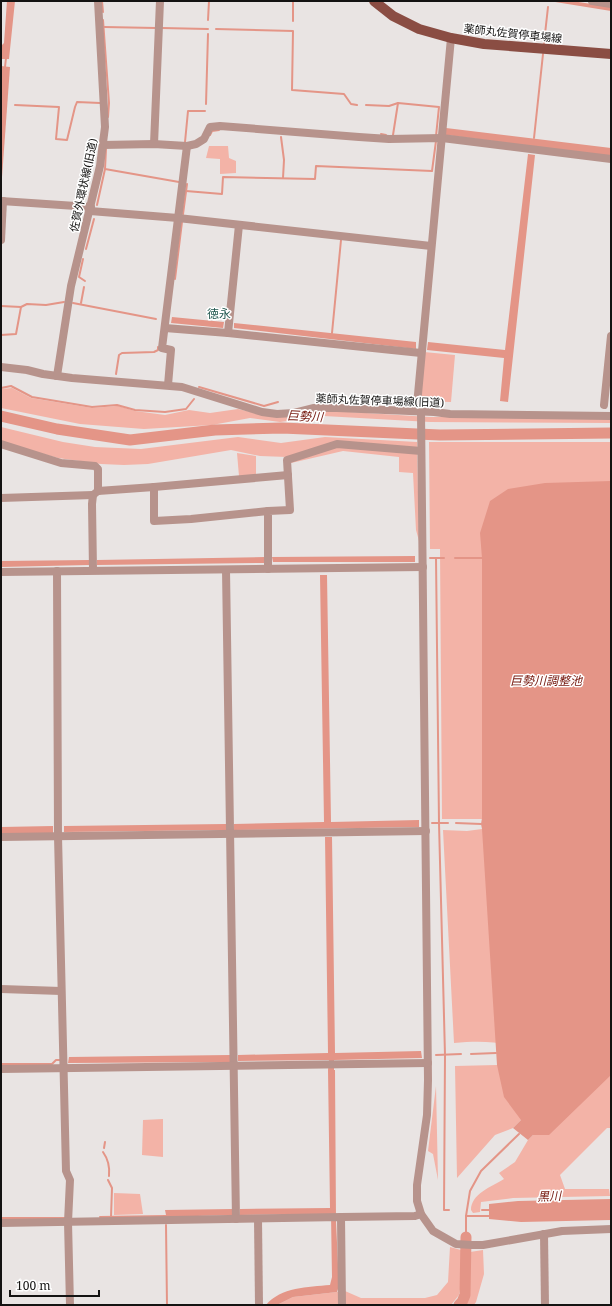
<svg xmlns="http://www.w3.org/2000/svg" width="612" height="1306" font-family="'Noto Serif','Noto Sans JP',serif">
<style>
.green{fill:#f3b3a7}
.water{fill:#e49587}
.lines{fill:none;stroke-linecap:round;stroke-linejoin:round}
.stream{stroke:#e49587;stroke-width:2}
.river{stroke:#e49587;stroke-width:11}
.minor{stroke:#b7938c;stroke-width:8}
.major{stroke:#8a4d43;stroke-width:10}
.labels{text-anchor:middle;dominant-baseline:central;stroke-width:3;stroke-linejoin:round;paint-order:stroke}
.street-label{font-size:11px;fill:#141312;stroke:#fff}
.neighbourhood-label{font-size:12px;fill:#21584f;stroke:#fff}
.water-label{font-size:12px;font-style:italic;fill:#75170d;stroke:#fff}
</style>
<rect width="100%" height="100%" fill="#e9e4e3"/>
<g class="green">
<polygon points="209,146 228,146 229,158 236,161 236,173 220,174 220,159 206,158"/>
<polygon points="424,352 455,355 451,402 420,401"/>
<polygon points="12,388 31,398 92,408 118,406 135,411 165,415 189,410 210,413 238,409 267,416 318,410 430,417 611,417 611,423 430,422 324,416 280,422 250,418 212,425 144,429 80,424 1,408 1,389"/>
<polygon points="1,427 63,442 95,447 141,449 238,437 281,443 325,437 417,442 419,541 416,530 413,473 399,472 399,457 343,451 291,463 287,457 260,456 231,450 148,464 124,465 101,464 58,458 1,442"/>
<path d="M 429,442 L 611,442 L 611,517 L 514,1046 C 493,1041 476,1041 454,1043 L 443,830 L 467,831 L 482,829 L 512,819 L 442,819 L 440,549 L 430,549 Z"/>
<polygon points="237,453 256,456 256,475 239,476"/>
<path d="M 611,1043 L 611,1128 L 607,1128 L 560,1175 L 565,1189 L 609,1189 L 610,1196 L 513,1198 L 481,1202 L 480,1212 L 473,1213 L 471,1210 C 471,1194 491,1187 504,1179 L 499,1173 L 515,1162 L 528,1140 L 533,1135 L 521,1120 L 513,1128 L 495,1135 L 457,1178 L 455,1066 L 497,1065 L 518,1058 Z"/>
<polygon points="436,1086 438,1180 433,1154 428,1151"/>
<polygon points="163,1119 163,1157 142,1155 143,1120"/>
<polygon points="114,1193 140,1194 143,1214 114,1215"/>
<polygon points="450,1247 461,1250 461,1283 459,1295 451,1305 277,1305 293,1297 337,1292 345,1291 361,1298 425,1298 437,1295 448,1282"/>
<path d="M 483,1250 L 484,1274 L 476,1302 L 474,1305 L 461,1305 C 472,1289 469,1270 470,1252 Z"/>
</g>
<g class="water">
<polygon points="7,1 15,1 9,59 1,59 2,45 4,43"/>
<polygon points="530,1 572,1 611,7 611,11 549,1"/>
<polygon points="1,66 10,67 1,191"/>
<polygon points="446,128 611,148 611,156 446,135"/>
<polygon points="528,154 535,155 508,402 500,401 504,358 427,350 428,342 505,350"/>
<polygon points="172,317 224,322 223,328 171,323"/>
<polygon points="234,323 416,342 416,349 234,328"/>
<polygon points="611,481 611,1075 549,1135 533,1135 528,1140 513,1128 521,1120 504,1097 497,1065 482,829 481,824 482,818 482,558 480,533 490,501 508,489 545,483"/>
<polygon points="415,556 415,562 273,562 272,557"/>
<polygon points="265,557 264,563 97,565 97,560"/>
<polygon points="89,560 89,565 1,567 1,561"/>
<polygon points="320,575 327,575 331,822 419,820 419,827 234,830 234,824 324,822"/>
<polygon points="226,824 226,830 64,832 64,826"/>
<polygon points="53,826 53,833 1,834 1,827"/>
<path d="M 325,837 L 332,837 L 335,1053 L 421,1051 L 422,1058 L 334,1060 L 334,1070 L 335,1070 L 336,1221 L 339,1286 L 337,1292 L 293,1297 L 277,1305 L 266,1305 C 281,1287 308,1287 330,1285 L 332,1277 L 331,1214 L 240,1215 L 240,1209 L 330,1208 L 328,1070 L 329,1060 L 238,1061 L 238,1055 L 328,1053 Z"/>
<polygon points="230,1055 230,1062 68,1063 69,1057"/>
<polygon points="611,1199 611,1220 521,1222 489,1219 489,1204 518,1201"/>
<polygon points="232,1209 232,1215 163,1217 163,1215 166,1215 165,1210"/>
</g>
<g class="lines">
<g class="stream">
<polyline points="102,1 103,12"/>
<polyline points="103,20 109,103 108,117"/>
<polyline points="208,20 209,1"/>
<polyline points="293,21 293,1"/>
<polyline points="104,27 156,28"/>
<polyline points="162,28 208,29"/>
<polyline points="216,29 293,31 292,90 344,94 351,104 357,105"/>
<polyline points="544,43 548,7"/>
<polyline points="5,67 6,58"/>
<polyline points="206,104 208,34"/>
<polyline points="15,105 59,107 56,139 67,140 75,107 77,102 100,103"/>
<polyline points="366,105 389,106 398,103"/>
<polyline points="381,134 386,135"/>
<polyline points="210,135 212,131 219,130"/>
<polyline points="393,135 398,103 439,107 436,136"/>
<polyline points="281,137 284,160 283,178"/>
<polyline points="534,138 543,54"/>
<polyline points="185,142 188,111 205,111"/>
<polyline points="105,169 179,182"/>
<polyline points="186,191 222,194 223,177 315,179 316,166 432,171 436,141"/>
<polyline points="97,205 105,169 106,149"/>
<polyline points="183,214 187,184"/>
<polyline points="86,249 94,219"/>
<polyline points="83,259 79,277 85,281"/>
<polyline points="175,279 182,222"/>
<polyline points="73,303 156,319"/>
<polyline points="81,303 84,287"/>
<polyline points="1,306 21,307"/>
<polyline points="332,333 341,240"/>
<polyline points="1,335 16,334 21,307 27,304 46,305 64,302"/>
<polyline points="116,374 119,355 122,353 154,352 158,350 158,347"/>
<polyline points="199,387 264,406 278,402"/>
<polyline points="1,388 11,386 32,397 92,407 117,405 135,410 165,412 186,409 194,399"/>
<polyline points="430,558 436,558 439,823 445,1055 444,1210 449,1210"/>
<polyline points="436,558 444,558"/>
<polyline points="455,558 482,558"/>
<polyline points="432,823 448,823"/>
<polyline points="456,823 481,824"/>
<polyline points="471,1054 496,1053"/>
<polyline points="436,1055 461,1054"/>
<polyline points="1,1064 52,1064 56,1060 61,1060"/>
<polyline points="104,1148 105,1142"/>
<path d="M 103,1152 C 108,1159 110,1167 109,1176"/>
<polyline points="108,1180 112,1188 111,1217"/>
<polyline points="482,1210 489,1210"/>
<polyline points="466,1216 470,1191 481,1171 519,1134"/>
<polyline points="100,1217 166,1216"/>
<polyline points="1,1218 66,1218"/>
<polyline points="166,1225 167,1305"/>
<polyline points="466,1237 466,1216 489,1216"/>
</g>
<g class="river">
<polyline points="1,416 57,429 130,440 215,430 282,428 440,435 611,433"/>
<polyline points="459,1305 462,1302 465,1295 466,1237"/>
</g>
<g class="minor">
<polyline points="592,1 611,4"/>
<polyline points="154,144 160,1"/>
<polyline points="103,145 154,144 187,146 196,144 204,139 210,127 220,126 359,137 389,139 442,138 611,159"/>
<polyline points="1,201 91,207"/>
<polyline points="90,211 178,218 431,246"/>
<polyline points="1,240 3,201"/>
<polyline points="165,328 228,333 421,353"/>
<polyline points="228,333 239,225"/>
<polyline points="1,367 27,370 43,374 72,378 182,387 262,412 277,414 294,413 314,408 337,408 434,412 450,414 611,416"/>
<polyline points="57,376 71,286 100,166 105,127 98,1"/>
<polyline points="168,385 171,350 162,348 187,146"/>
<polyline points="417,405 451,38"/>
<polyline points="604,405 611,336"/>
<polyline points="421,413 428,1080 427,1115 417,1185 417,1201 421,1214 433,1231 456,1244 472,1245 483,1245 562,1231 611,1229"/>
<polyline points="1,444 61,463 95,466 98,469 98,491"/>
<polyline points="154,487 154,521 191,519 268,511"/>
<polyline points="1,498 93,495"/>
<polyline points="268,569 268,511 290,510 287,460 337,444 421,451"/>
<polyline points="93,570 92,504 93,495 98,491 154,487 288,475"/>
<polyline points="226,570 236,1219"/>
<polyline points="57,571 58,836 66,1171 70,1180 68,1222 70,1305"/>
<polyline points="1,572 423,567"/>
<polyline points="1,837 426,831"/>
<polyline points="1,989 61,991"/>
<polyline points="1,1069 428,1063"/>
<polyline points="341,1217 415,1216 421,1214"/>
<polyline points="258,1219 259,1305"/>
<polyline points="1,1223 341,1217 342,1305"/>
<polyline points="544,1234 545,1305"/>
</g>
<polyline class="major" points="374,1 393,16 419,29 451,38 484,44 611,54"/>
</g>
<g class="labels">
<g class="street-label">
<text transform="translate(513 33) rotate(6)">薬師丸佐賀停車場線</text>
<text transform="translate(83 185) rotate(-78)">佐賀外環状線(旧道)</text>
<text transform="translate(380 400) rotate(2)">薬師丸佐賀停車場線(旧道)</text>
</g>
<g class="neighbourhood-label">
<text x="219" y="313">徳永</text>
</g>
<g class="water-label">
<text transform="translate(305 416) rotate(3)">巨勢川</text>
<text x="546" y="680">巨勢川調整池</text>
<text transform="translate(549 1196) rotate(-2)">黒川</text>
</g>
</g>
<rect width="612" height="1306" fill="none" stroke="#141312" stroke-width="4"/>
<path d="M10 1290v6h89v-6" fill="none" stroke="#141312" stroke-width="2"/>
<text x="16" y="1290" font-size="12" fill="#141312" stroke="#ffffff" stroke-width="3" paint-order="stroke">100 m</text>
</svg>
